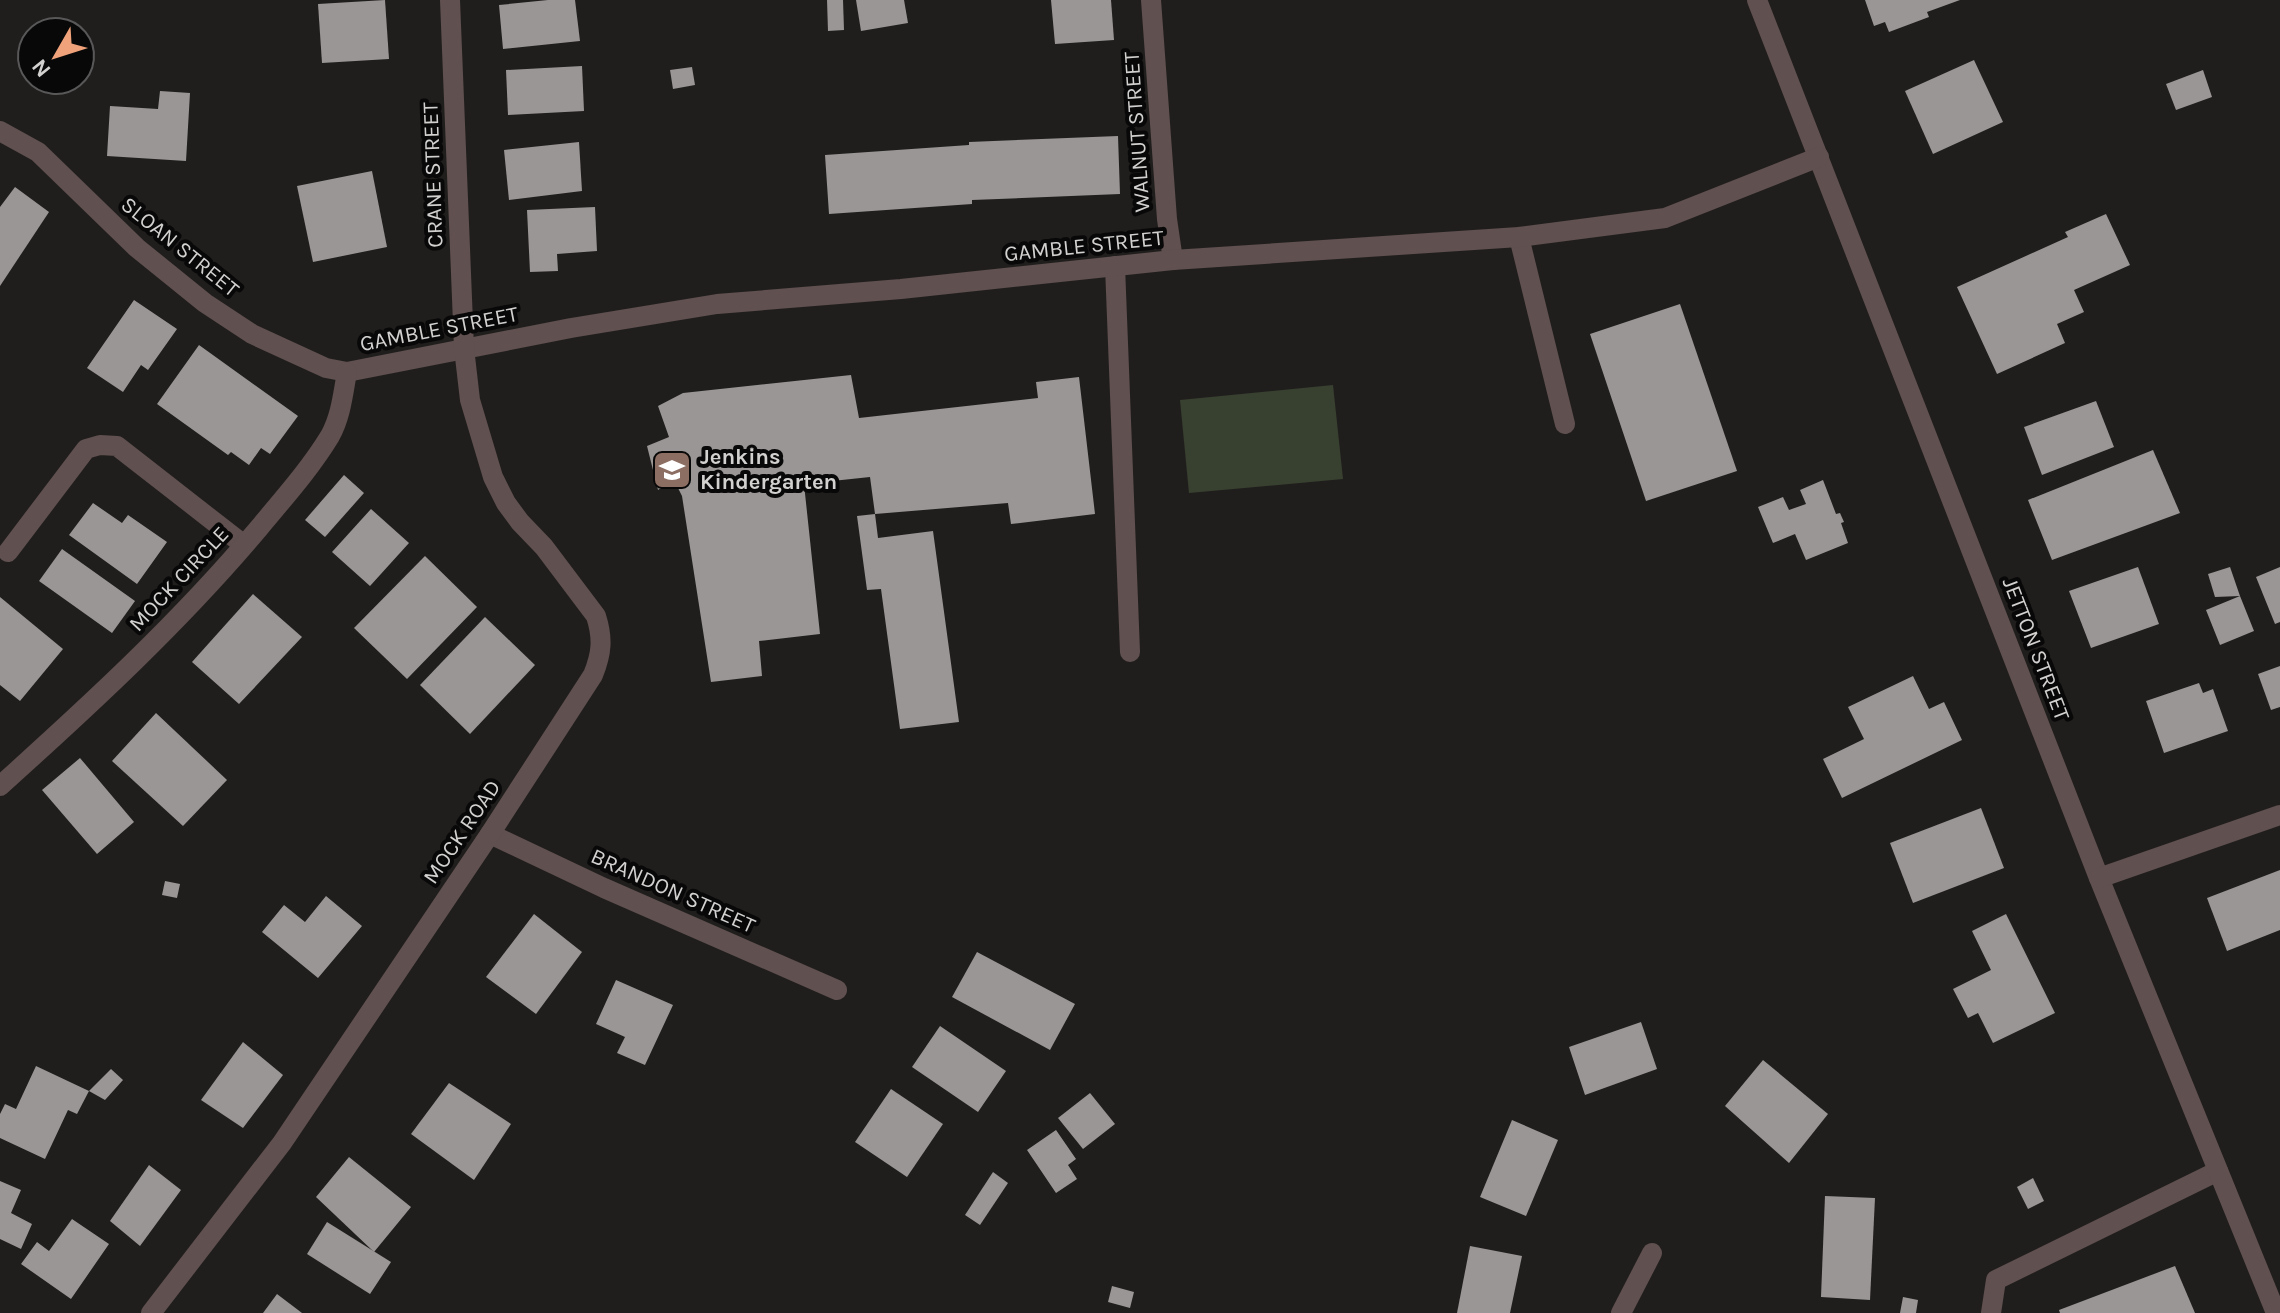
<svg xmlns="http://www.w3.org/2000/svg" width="2280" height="1313" font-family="Karla,sans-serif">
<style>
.green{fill:#384130}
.building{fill:#999695}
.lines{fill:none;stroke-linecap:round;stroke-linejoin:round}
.lane{stroke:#605050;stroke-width:20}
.street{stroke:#605050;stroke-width:20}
.labels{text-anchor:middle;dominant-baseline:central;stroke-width:8;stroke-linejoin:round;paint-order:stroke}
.street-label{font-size:22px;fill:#d2d1d0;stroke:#090808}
.poi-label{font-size:22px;font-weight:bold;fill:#d2d1d0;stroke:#090808;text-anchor:start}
</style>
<rect width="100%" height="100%" fill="#201e1d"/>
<polygon class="green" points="1333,385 1343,479 1189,493 1180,400"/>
<g class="building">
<polygon points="385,0 389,59 322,63 318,4"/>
<polygon points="548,0 575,0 580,41 503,49 499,5"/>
<polygon points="827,0 843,0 844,30 828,31"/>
<polygon points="856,0 904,0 908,23 861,31"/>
<polygon points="1051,0 1111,0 1114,40 1055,44"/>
<polygon points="1865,0 1960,0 1927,12 1929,17 1889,32 1885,22 1874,26"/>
<polygon points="1974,60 2003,122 1933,154 1905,91"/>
<polygon points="582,66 584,111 508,115 506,70"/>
<polygon points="692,67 695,85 673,89 670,70"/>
<polygon points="2203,70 2212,97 2176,110 2166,84"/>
<polygon points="160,91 190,93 186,161 107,156 110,106 158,109"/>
<polygon points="1118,136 1120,194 972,200 972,204 829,214 825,155 969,145 969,142"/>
<polygon points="579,142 582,191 509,200 504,150"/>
<polygon points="372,171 387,247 313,262 297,186"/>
<polygon points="15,187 49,212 0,286 0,207"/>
<polygon points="595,207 597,251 557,254 558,271 530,272 527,210"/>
<polygon points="2106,214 2130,265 2074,290 2084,312 2057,324 2065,343 1997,374 1957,287 2068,237 2065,232"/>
<polygon points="134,300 177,329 148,370 141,365 123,392 87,368"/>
<polygon points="1680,304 1737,471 1646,501 1590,334"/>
<polygon points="199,345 298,416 270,454 261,448 249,465 231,452 228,455 157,404"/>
<polygon points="851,375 859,418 1038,398 1036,382 1079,377 1095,514 1011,524 1008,503 875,514 870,477 804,484 820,634 759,641 762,676 711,682 682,496 674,480 658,490 647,446 669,437 658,406 683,393"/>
<polygon points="2096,401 2114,447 2042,475 2024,427"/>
<polygon points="2153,450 2180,513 2052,560 2028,500"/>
<polygon points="344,475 364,493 325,537 305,520"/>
<polygon points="1823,480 1836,514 1840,513 1844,522 1841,523 1848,543 1806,560 1795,534 1773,543 1758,507 1783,497 1789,510 1806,504 1800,490"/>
<polygon points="93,503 122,523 128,515 167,542 137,584 69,535"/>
<polygon points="371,509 409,543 370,586 332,552"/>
<polygon points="875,514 878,538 933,531 959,722 900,729 881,589 867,590 857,516"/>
<polygon points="62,549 135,601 112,633 39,581"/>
<polygon points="425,556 477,607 407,679 354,628"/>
<polygon points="2138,567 2159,624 2091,648 2069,591"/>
<polygon points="2230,567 2240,596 2215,597 2208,574"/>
<polygon points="2280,567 2280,622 2275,624 2256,577"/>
<polygon points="253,594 302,637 239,704 192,662"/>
<polygon points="2240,596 2254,631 2220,645 2206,610"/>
<polygon points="0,597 63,649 20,701 0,685"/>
<polygon points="485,617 535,665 470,734 420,685"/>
<polygon points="2280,666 2280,707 2271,710 2258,674"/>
<polygon points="1913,676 1929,709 1944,702 1962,740 1842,798 1823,759 1864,739 1848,707"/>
<polygon points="2199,683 2203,693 2213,689 2228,731 2164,753 2146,701"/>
<polygon points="156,713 227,780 183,826 112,761"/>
<polygon points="80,758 134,822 97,854 42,790"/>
<polygon points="1981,808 2004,868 1913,903 1890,843"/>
<polygon points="2280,870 2280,930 2227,951 2207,898"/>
<polygon points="165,881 180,884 177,898 162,895"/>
<polygon points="326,896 362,926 318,978 262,932 284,905 305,922"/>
<polygon points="534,914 582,952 536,1014 486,977"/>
<polygon points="2006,914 2055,1013 1993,1043 1978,1013 1968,1018 1953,989 1991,970 1972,931"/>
<polygon points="977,952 1075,1004 1050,1050 952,997"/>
<polygon points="616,980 673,1005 645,1065 617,1053 625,1037 596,1024"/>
<polygon points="1641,1022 1657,1069 1585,1095 1569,1047"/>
<polygon points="940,1026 1006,1071 978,1112 912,1067"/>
<polygon points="243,1042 283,1075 243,1128 201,1100"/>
<polygon points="1763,1060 1828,1114 1789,1163 1725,1106"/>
<polygon points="36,1066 89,1091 77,1114 68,1110 45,1159 0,1138 0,1114 5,1104 16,1109"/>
<polygon points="111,1069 123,1080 105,1100 89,1091"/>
<polygon points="449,1083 511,1124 474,1180 411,1134"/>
<polygon points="891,1089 943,1124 907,1177 855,1142"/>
<polygon points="1090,1093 1115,1124 1083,1149 1058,1118"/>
<polygon points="1512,1120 1558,1140 1526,1216 1480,1197"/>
<polygon points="1056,1130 1076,1159 1068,1165 1077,1179 1056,1193 1027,1150"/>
<polygon points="349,1157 411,1207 374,1252 316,1197"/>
<polygon points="149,1165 181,1190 140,1246 110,1221"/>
<polygon points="993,1172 1008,1183 980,1225 965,1215"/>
<polygon points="2033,1178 2044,1201 2028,1209 2017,1187"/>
<polygon points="0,1181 21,1190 11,1213 32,1224 21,1249 0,1239"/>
<polygon points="1825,1196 1875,1198 1870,1300 1821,1297"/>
<polygon points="72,1219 109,1244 71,1299 21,1264 37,1242 49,1251"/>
<polygon points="327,1222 391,1262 370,1294 307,1254"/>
<polygon points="1470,1246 1522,1256 1510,1313 1457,1313"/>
<polygon points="2175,1266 2195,1313 2060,1313 2059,1310"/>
<polygon points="1112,1286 1134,1292 1130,1308 1108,1302"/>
<polygon points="277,1294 302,1313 263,1313"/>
<polygon points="1903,1297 1918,1300 1916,1313 1900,1313"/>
</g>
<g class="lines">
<g class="lane">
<polyline points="1519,237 1565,424"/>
<polyline points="1115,266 1130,652"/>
<polyline points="8,552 86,449 100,445 117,446 244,545"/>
<polyline points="1991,1313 1996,1280 2218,1171"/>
</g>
<g class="street">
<polyline points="1151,0 1167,219 1173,260"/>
<polyline points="1757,0 2099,878 2276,1313"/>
<polyline points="0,131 38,152 137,248 205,303 252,334 326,368 347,372 571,328 717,304 901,289 1173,260 1519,237 1665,218 1819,157"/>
<path d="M 0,786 C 91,704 180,622 259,528 C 283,499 310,469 330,436 C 341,416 343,394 347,372"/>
<polyline points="490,834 604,888 837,990"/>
<polyline points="2099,878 2280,815"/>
<path d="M 151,1313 L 282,1143 L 490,834 L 593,675 C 602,653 603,638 596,616 L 544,547 L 520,522 L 506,503 L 493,477 L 470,400 L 464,348 L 450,0"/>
<polyline points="1621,1313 1652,1253"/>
</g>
</g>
<defs>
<g id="school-square" transform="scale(2)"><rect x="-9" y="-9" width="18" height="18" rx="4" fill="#8d6e63" stroke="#090808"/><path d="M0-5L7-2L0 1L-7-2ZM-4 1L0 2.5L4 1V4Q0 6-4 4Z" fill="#fff"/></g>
</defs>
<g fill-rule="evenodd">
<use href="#school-square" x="672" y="470"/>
</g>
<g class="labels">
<g class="street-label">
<text transform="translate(1137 132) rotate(-94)">WALNUT STREET</text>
<text transform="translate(433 175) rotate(-92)">CRANE STREET</text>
<text transform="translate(1084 246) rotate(-6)">GAMBLE STREET</text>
<text transform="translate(180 247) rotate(39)">SLOAN STREET</text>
<text transform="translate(439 329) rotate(-11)">GAMBLE STREET</text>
<text transform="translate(179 579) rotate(-47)">MOCK CIRCLE</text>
<text transform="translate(2036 649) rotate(69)">JETTON STREET</text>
<text transform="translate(462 832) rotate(-56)">MOCK ROAD</text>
<text transform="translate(673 891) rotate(24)">BRANDON STREET</text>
</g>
<g class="poi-label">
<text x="700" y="457">Jenkins<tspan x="700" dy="25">Kindergarten</tspan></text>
</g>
</g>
<g transform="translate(56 56) rotate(231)"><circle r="38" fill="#090808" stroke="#595858" stroke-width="2"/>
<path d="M0-6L14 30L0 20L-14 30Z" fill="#f0a27a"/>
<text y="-12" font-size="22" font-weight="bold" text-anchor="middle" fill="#d2d1d0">N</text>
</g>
</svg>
